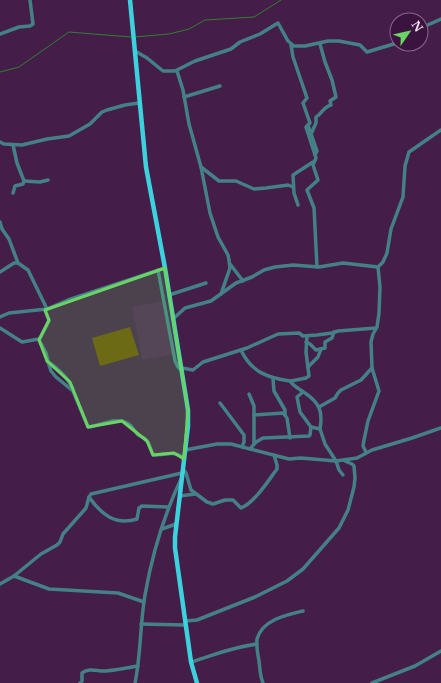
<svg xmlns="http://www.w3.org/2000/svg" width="441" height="683" font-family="'Libre Baskerville',serif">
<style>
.built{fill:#4f2354}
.green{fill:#6f5003}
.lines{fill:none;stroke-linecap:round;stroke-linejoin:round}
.stream{stroke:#2e812d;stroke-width:1}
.minor{stroke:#438187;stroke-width:3.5}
.major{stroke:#3bd2de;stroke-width:4.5}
.marked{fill:#69d464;fill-opacity:0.2;stroke:#69d464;stroke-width:3;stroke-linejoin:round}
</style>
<rect width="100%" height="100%" fill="#441e49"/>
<polygon class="built" points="162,301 173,354 142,360 132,307"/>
<polygon class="green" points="130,327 139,355 100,366 92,338"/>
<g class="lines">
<g class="stream">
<polyline points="134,37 169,34 189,29 205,20 254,17 281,0"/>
<polyline points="0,72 19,67 69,32 131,37"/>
</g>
<g class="minor">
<polyline points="421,28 441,19"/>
<polyline points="0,34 19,27 30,26 33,24 30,0"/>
<polyline points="291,45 293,57 307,98 303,103 310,123 306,127 316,158 313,165 318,180 307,190 314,208 317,267"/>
<polyline points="135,51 147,58 163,71 175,71 195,61 231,49 240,42 260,34 278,23 288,41 294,46 305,46 328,41 339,41 360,45 367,52 397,43"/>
<polyline points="177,71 183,90 189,124 201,167 210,213 218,237 228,255 229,260 230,268 221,294"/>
<polyline points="184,97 220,86"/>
<polyline points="308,125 317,151 315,155"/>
<path d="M 311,134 L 316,123 L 316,117 C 322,114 323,107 331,105 L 330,101 L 336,97 L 332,80 L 325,62 L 320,44"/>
<polyline points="0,142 4,144 22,145 47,139 69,136 90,124 102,112 107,110 125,105 139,103"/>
<polyline points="201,167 219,181 236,181 254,189 266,188 288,185 293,187"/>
<polyline points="24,181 40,182 48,180"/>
<polyline points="13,193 15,186 23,184 24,181 17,163 13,145"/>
<polyline points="298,205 294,193 293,175 313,162"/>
<polyline points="0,222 2,229 9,239 18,263 28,270 47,309"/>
<polyline points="230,264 243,281"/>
<polyline points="158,270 175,361 178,367 182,371"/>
<polyline points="0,272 14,263 18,263"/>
<polyline points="169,295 206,283"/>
<path d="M 45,310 L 49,321 L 39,340 L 46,353 L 49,365 L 51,371 L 56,377 L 73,391 L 88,427 L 90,427 L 113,421 L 122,421 L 127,423 L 131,426 L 138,435 L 144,438 L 148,442 L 153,455 C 164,456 175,449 184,459"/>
<polyline points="0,317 9,313 47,309 68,300 165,268"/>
<polyline points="173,319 185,308 211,301 236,283 252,277 264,270 275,267 293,265 319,267 343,263 378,267"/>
<polyline points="0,328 22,342 39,339"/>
<polyline points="306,342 310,344 316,350 325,348 325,342 332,338 334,332"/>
<path d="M 241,350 C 251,372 268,378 290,381 C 294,387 300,389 305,393 C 320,403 323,412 320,429"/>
<path d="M 47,361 C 57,368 69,378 73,390"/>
<polyline points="308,367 318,357 321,349"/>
<polyline points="182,368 193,370 203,362 247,348 278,334 299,333 303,336 317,335 332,333 338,331 376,328"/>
<polyline points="273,379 274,391 285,410 285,415"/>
<polyline points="291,381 306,378 309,376 306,352 307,336"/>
<polyline points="303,392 297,397 300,412 311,427 320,429 325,444 336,461"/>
<polyline points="249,394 254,406 254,443"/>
<polyline points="220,403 244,435 244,442 242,447"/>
<polyline points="319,407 335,398 338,393 341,390 361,380 372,368"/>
<polyline points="254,415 283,413 287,418 290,438"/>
<polyline points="250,449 256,442 263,438 309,436 310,435 311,427"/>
<polyline points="185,450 217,444 231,444 289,459 301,458 336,461 357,458 372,450 412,438 441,428"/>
<polyline points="366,452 363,446 364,440 368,421 379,391 372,368 371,342 373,334 377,327 379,313 380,287 378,267 383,262 387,253 391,229 403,197 405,166 409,152 441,130"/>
<polyline points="336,461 339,470 343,475"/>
<path d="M 183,469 L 186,473 L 191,490 L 207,502 L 213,504 L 225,500 L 233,500 L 241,508 C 255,502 268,481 277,469 L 277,465 L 274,455"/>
<polyline points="180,496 195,494"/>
<path d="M 89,497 C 101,514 115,526 137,519 L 139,508 L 142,506 L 168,507"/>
<polyline points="162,529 176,524"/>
<polyline points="14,576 41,554 57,545 60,542 63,534 86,508 89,497 91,494 182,473"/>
<polyline points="0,584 14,576 49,589 118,593 144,602"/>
<polyline points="185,621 197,620 255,597 287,581 303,569 339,528 348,510 354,487 355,478 354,466 352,464 345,461"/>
<polyline points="141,624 185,625"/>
<path d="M 191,662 C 214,655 232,647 257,644"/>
<path d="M 80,683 L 82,681 L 82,673 C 90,667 98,672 106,671 C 117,670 127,668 138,666"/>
<path d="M 135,683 C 141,654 140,624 145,595 C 152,555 164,515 181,479"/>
<path d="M 263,683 C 260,676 260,669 259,661 C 258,655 256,646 257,639 C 262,620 286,615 303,611"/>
<polyline points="372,683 415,666 441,651"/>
</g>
<polyline class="major" points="130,0 146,167 165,268 188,410 188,426 175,537 175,548 191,662 197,683"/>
</g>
<path class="marked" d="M 165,268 L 188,410 L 184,459 L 174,453 L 153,455 L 147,441 L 122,421 L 88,427 L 70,382 L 47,361 L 39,340 L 49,320 L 45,310 Z"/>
<g transform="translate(409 32) rotate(56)"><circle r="19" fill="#3a143e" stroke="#87668a"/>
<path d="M0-3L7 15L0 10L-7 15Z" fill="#69d464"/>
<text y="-6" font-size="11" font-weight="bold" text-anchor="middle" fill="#fae2fd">N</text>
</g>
</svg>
